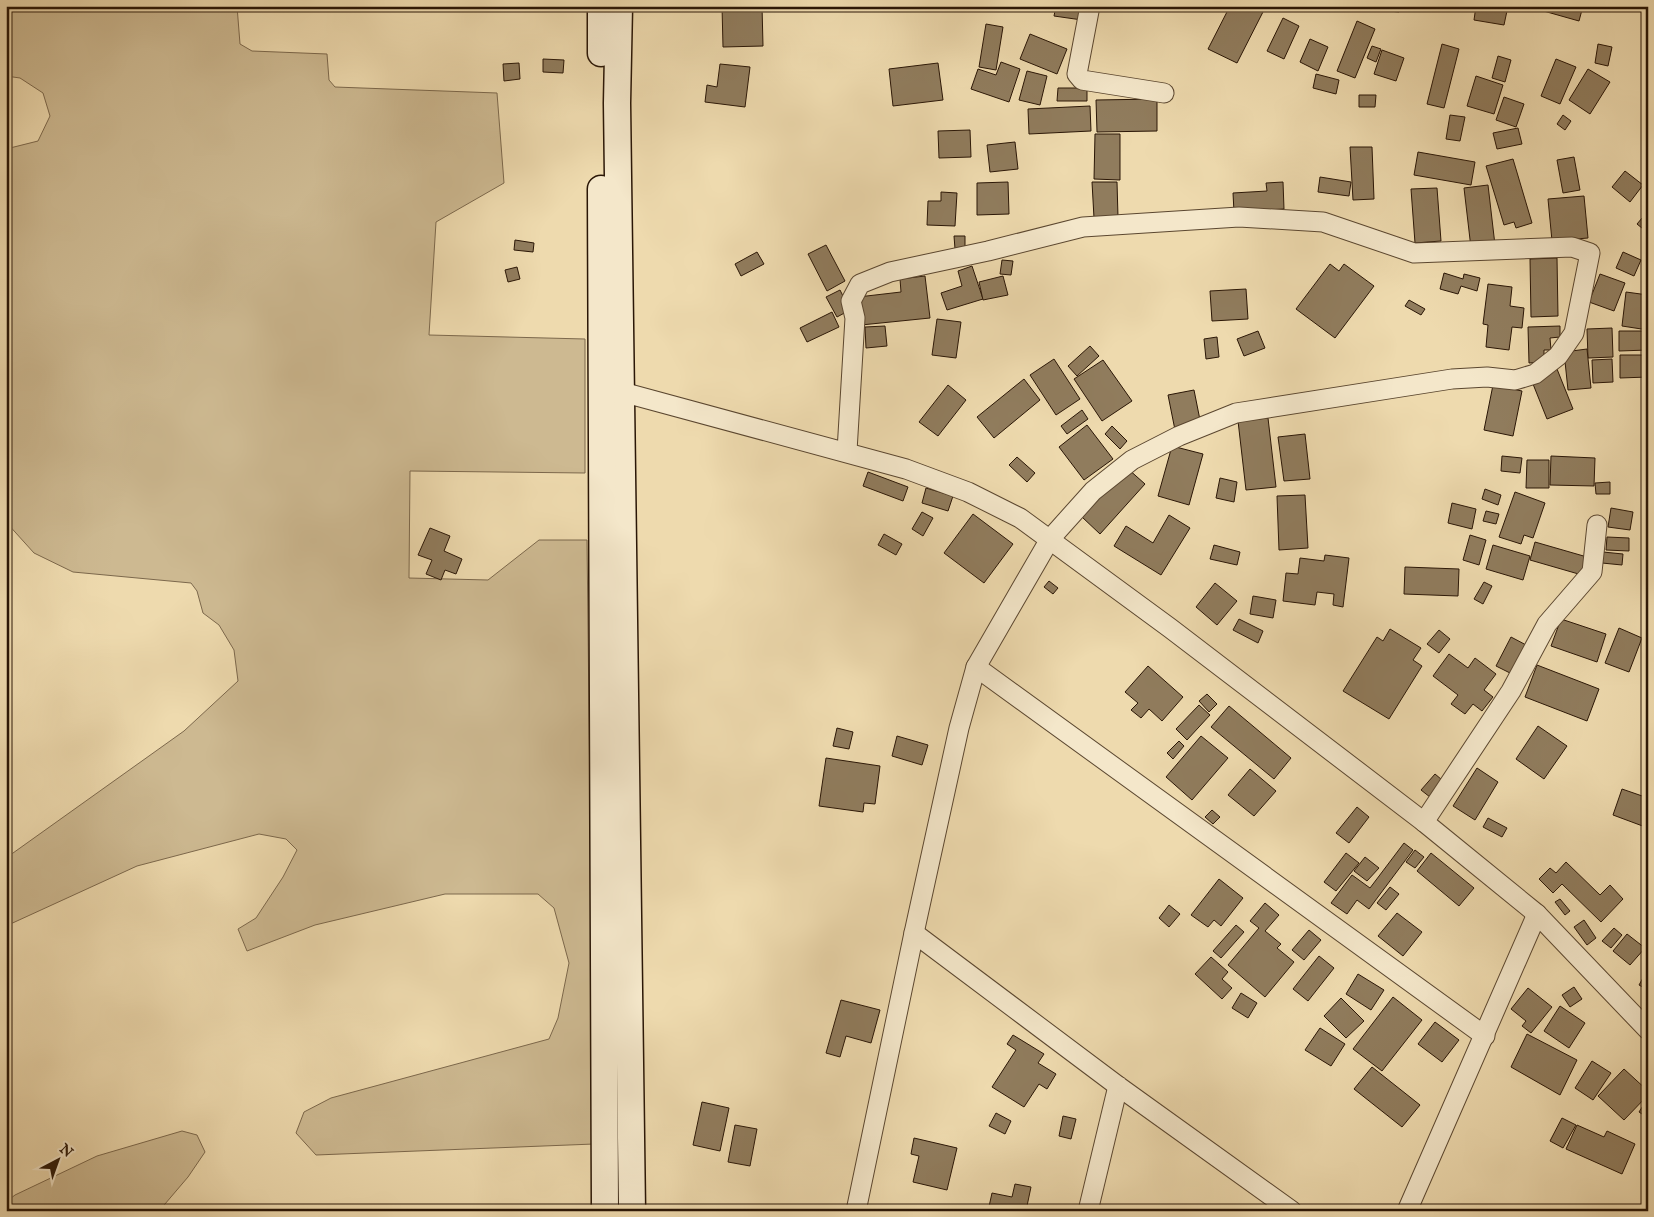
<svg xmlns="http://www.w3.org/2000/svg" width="1654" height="1217" font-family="'IM FELL English',serif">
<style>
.green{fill:#cdb991;stroke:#7c684c}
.building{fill:#907c5d;stroke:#2a1606}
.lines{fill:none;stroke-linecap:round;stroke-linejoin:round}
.minor-casing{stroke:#5b4730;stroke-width:21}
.secondary-casing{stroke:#2a1606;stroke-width:29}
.minor{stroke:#f4e7ca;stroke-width:19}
.secondary{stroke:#f4e7ca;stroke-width:26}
</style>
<rect width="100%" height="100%" fill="#eedaae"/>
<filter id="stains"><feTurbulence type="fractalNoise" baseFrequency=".004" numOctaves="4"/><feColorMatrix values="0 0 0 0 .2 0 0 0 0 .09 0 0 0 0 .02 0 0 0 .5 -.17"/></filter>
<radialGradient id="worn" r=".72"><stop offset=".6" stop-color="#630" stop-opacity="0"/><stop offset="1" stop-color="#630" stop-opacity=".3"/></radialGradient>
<g class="green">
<polygon points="6,6 237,6 240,44 252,51 327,54 329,80 335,87 497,93 504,183 436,222 429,335 585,339 585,473 410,471 409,578 488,580 539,540 587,540 594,1144 316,1155 296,1133 304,1112 331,1098 549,1039 558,1018 569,963 554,908 538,894 445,894 315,925 247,951 238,929 256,918 283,877 297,850 286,839 259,834 137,866 6,926 6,858 184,731 238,681 234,650 219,625 203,613 197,591 191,583 73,572 34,553 6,522 6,149 38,141 50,116 43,93 20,78 6,76"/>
<polygon points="182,1131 197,1135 205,1152 188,1177 159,1211 6,1211 6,1202 15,1195 97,1156"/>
</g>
<g class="building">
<polygon points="722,6 762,6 763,46 723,47"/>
<polygon points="1056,6 1084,6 1082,20 1054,16"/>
<polygon points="1230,6 1266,6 1237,63 1208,49"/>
<polygon points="1369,6 1399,6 1399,12 1369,9"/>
<polygon points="1476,6 1508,6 1504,25 1474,20"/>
<polygon points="1541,6 1583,6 1579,21 1540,10"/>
<polygon points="1283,18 1299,26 1284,59 1267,51"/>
<polygon points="1357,21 1375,29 1355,78 1337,71"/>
<polygon points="986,24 1003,27 996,70 979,67"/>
<polygon points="1030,34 1067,49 1057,74 1020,59"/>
<polygon points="1310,39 1328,47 1318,71 1300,62"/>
<polygon points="1442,44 1459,49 1444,108 1427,104"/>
<polygon points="1598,44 1612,47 1608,66 1595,63"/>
<polygon points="1372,46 1381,49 1376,62 1367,58"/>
<polygon points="1382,50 1404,58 1396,81 1374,74"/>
<polygon points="1498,56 1511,60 1505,82 1492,78"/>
<polygon points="543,59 564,60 563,73 543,72"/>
<polygon points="1556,59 1576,67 1560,104 1541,96"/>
<polygon points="1001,62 1020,69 1009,102 971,89 978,69 996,75"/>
<polygon points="519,63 520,79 504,81 503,64"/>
<polygon points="938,63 943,100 893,106 889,69"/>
<polygon points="720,64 750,67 745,107 705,102 707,85 717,87"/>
<polygon points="1588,69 1610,82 1590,114 1569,100"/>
<polygon points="1027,71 1047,76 1040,105 1019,100"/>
<polygon points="1316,74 1339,80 1336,94 1313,88"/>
<polygon points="1476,76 1503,85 1494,114 1467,106"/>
<polygon points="1058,88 1087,88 1087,101 1057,101"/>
<polygon points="1359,95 1376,95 1375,107 1359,107"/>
<polygon points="1504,97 1524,104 1516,127 1496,120"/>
<polygon points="1157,99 1157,131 1097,132 1096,100"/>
<polygon points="1090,106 1091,131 1029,134 1028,109"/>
<polygon points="1450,115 1465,117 1460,141 1446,139"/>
<polygon points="1563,115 1571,121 1565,130 1557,124"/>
<polygon points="1518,128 1522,144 1497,149 1493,133"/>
<polygon points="970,130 971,157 939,158 938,131"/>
<polygon points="1095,134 1120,134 1120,180 1094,179"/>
<polygon points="1015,142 1018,169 990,172 987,145"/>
<polygon points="1350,147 1372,147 1374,199 1353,200"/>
<polygon points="1418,152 1475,162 1471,185 1414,175"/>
<polygon points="1574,157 1580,190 1563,193 1557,160"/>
<polygon points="1513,159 1532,223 1516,228 1514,222 1504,225 1486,166"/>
<polygon points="1625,171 1643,185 1630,202 1612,187"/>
<polygon points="1320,177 1351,182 1349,196 1318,192"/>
<polygon points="1008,182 1009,214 977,215 977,183"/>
<polygon points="1092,182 1117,182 1118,217 1094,218"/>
<polygon points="1283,182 1284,209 1234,212 1233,193 1267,191 1266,183"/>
<polygon points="1488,185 1495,245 1471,248 1464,188"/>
<polygon points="1437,188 1441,241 1415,243 1411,189"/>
<polygon points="941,192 957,193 955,226 927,225 928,201 941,201"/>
<polygon points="1584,196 1588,238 1552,241 1548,199"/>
<polygon points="1648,211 1648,233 1637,224"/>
<polygon points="954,236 965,236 965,248 955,249"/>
<polygon points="515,240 534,243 533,252 514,250"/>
<polygon points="826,245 845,281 827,291 808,254"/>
<polygon points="757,252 764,264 741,276 735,264"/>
<polygon points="1623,252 1641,260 1634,276 1616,268"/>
<polygon points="1557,258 1558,316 1531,317 1530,259"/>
<polygon points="1002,260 1013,261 1011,275 1000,274"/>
<polygon points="1330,264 1339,271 1344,264 1374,286 1335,338 1296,309"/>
<polygon points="972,266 983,299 947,310 941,293 962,286 958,271"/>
<polygon points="517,267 520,279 508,282 505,270"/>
<polygon points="1444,273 1463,279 1464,274 1480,278 1477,291 1461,286 1458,294 1440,289"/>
<polygon points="1600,274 1625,283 1614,311 1589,302"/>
<polygon points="925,276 930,318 861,325 858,297 901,292 900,279"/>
<polygon points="1003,276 1008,295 983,300 979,282"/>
<polygon points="1488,284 1512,287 1510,306 1524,308 1522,328 1512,327 1509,350 1486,347 1488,325 1483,324"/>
<polygon points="1246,289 1248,319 1212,321 1210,291"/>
<polygon points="840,290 850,310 837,317 826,297"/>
<polygon points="1626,292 1648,295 1648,330 1622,326"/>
<polygon points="1409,300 1425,309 1421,315 1405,306"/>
<polygon points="832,312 839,327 807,342 800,328"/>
<polygon points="937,319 961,322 956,358 932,355"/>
<polygon points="885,326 887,346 866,348 865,327"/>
<polygon points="1560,326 1560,337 1550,338 1551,350 1544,350 1544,362 1529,363 1528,327"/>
<polygon points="1612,328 1613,357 1588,358 1587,329"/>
<polygon points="1258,331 1265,348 1244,356 1237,339"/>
<polygon points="1619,331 1648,331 1648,350 1619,351"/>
<polygon points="1217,337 1219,357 1206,359 1204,339"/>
<polygon points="1090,346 1099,356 1077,376 1068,366"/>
<polygon points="1587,349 1591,388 1568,390 1564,352"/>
<polygon points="1620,355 1648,355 1648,377 1620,378"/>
<polygon points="1054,359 1080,399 1056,415 1030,375"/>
<polygon points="1612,359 1613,382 1593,383 1592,360"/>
<polygon points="1103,360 1132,401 1102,421 1074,379"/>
<polygon points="1557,369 1573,409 1547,419 1531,379"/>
<polygon points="1024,379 1040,400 994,438 977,417"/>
<polygon points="948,385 966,400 938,436 919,422"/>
<polygon points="1493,385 1522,391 1513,436 1484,430"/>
<polygon points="1194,390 1201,425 1175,430 1168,395"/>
<polygon points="1082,410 1088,419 1067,434 1061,426"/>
<polygon points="1268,418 1276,487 1246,490 1238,421"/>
<polygon points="1087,425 1113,459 1084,480 1059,447"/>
<polygon points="1112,426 1127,441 1120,449 1105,434"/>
<polygon points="1305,434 1310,479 1284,481 1278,437"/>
<polygon points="1172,446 1203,454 1189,505 1158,496"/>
<polygon points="1502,456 1522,458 1520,473 1501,471"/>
<polygon points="1551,456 1595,458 1594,486 1550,485"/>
<polygon points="1017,457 1035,473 1027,482 1009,465"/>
<polygon points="1527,460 1549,460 1549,488 1526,488"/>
<polygon points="1127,468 1145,484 1100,534 1082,517"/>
<polygon points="868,472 908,487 903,501 863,486"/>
<polygon points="1220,478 1237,482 1234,502 1216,498"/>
<polygon points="1610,482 1610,494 1596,494 1595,483"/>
<polygon points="926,488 953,496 948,511 922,503"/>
<polygon points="1485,489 1501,495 1498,505 1482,499"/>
<polygon points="1515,492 1545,503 1533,538 1524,535 1521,544 1499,537"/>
<polygon points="1305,495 1308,548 1279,550 1277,496"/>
<polygon points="1452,503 1476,509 1472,529 1448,523"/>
<polygon points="1611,508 1633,512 1630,530 1608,527"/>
<polygon points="1486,511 1499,514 1496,524 1483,521"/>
<polygon points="922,512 933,518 923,536 912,529"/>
<polygon points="973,514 1013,544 984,583 944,553"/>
<polygon points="1169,515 1190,528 1161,575 1114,546 1126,526 1153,543"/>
<polygon points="430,528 450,536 444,551 462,559 456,574 445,570 441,580 426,574 432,560 418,555"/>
<polygon points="884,534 902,544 896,555 878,545"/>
<polygon points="1470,535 1486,540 1479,565 1463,560"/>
<polygon points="1607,537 1629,538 1629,551 1606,550"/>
<polygon points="1535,542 1587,557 1582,575 1530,560"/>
<polygon points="1214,545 1240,552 1237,565 1210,559"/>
<polygon points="1493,545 1530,556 1523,580 1486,569"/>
<polygon points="1603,552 1623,554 1622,565 1602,563"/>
<polygon points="1325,555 1349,558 1343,607 1333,605 1334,594 1317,592 1315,605 1283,601 1286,573 1298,574 1300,558 1324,561"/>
<polygon points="1405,567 1459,569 1458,596 1404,594"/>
<polygon points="1049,581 1058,588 1053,594 1044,587"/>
<polygon points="1484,582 1492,586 1483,604 1474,599"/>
<polygon points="1215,583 1237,601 1217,625 1196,607"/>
<polygon points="1253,596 1276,600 1273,618 1250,614"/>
<polygon points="1239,619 1263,631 1258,643 1233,630"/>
<polygon points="1561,619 1606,634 1597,662 1551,646"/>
<polygon points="1619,628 1642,638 1629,672 1605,663"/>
<polygon points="1390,629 1421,648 1413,660 1422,666 1389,719 1343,691 1377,637 1383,641"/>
<polygon points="1439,630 1450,639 1439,653 1427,644"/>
<polygon points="1511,637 1528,646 1514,675 1496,666"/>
<polygon points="1449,654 1468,668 1475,658 1496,674 1484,690 1493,697 1482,711 1473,704 1465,714 1451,704 1458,695 1433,676"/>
<polygon points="1537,665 1599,689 1587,721 1525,697"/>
<polygon points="1148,666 1183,697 1162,721 1149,709 1141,718 1131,710 1138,703 1125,692"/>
<polygon points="1207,694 1217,704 1209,712 1199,701"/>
<polygon points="1199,705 1210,715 1187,740 1176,729"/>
<polygon points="1229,706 1291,758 1274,779 1211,727"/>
<polygon points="1538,726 1567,746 1544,779 1516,759"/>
<polygon points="837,728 853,732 849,749 833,746"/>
<polygon points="897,736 928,745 922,765 892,756"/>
<polygon points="1201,736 1228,758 1192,800 1166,777"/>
<polygon points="1179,741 1184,746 1173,759 1167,753"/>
<polygon points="826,758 880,766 875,804 864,803 863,812 819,806"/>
<polygon points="1477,768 1498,782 1475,820 1453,806"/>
<polygon points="1250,769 1276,791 1254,816 1228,795"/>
<polygon points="1435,774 1448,785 1435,801 1421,790"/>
<polygon points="1622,789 1648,798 1648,828 1613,815"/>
<polygon points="1357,807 1369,817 1349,843 1336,833"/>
<polygon points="1212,810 1220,817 1213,824 1205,817"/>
<polygon points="1488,818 1507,828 1502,837 1483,827"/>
<polygon points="1404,843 1413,850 1369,909 1357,900 1347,914 1331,903 1352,875 1370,888"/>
<polygon points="1415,850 1424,857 1415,868 1406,862"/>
<polygon points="1346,853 1359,863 1336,891 1324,882"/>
<polygon points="1431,853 1474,888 1459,906 1417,871"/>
<polygon points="1365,857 1379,868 1367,881 1354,871"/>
<polygon points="1566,862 1600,895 1610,885 1623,899 1601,922 1562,884 1553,893 1539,879 1550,868 1556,873"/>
<polygon points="1219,879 1243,898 1221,926 1214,920 1208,927 1191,915"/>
<polygon points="1390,887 1399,894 1386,910 1377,903"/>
<polygon points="1560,899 1570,911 1565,915 1555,902"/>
<polygon points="1265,903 1279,915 1265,931 1281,944 1277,948 1294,962 1265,997 1228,965 1259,928 1250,921"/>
<polygon points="1169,905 1180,914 1169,927 1159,918"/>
<polygon points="1397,913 1422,932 1403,956 1378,936"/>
<polygon points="1584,920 1596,938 1587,945 1574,927"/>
<polygon points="1236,925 1244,932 1221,958 1213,951"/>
<polygon points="1614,928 1622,935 1611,948 1602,941"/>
<polygon points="1309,930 1321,940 1304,960 1292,950"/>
<polygon points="1627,934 1645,948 1630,965 1613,951"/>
<polygon points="1319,956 1334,968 1308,1001 1293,989"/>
<polygon points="1211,957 1228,972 1222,979 1232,988 1222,999 1195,974"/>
<polygon points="1648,969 1648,990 1639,985"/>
<polygon points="1358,974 1384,990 1371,1010 1346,994"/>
<polygon points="1574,987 1582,999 1570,1007 1562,995"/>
<polygon points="1528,988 1552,1007 1531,1033 1522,1026 1526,1021 1511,1009"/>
<polygon points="1241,993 1257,1003 1248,1018 1232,1008"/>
<polygon points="1393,997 1422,1020 1382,1071 1353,1049"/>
<polygon points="1341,998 1364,1021 1346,1038 1324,1016"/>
<polygon points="841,1000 880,1010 871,1043 846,1036 840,1057 826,1053"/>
<polygon points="1560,1006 1585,1023 1569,1048 1544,1031"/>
<polygon points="1435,1022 1459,1040 1442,1062 1418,1044"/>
<polygon points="1320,1028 1345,1044 1331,1066 1305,1050"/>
<polygon points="1527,1034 1577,1060 1560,1095 1511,1067"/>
<polygon points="1013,1035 1044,1054 1038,1063 1056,1074 1047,1089 1039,1084 1024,1107 992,1087 1016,1050 1007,1044"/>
<polygon points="1592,1061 1611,1073 1593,1100 1575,1088"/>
<polygon points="1372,1067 1420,1105 1402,1127 1354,1089"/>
<polygon points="1624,1069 1648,1091 1648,1095 1624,1120 1598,1096"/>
<polygon points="1648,1098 1648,1118 1639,1112"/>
<polygon points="702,1102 729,1108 720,1151 693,1145"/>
<polygon points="996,1113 1011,1121 1005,1134 989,1126"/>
<polygon points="1063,1116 1076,1119 1071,1139 1059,1136"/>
<polygon points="1562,1118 1576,1125 1563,1148 1550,1141"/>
<polygon points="735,1125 757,1129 750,1166 728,1162"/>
<polygon points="1577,1125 1604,1137 1607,1131 1635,1144 1622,1174 1566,1149"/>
<polygon points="914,1138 957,1148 947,1190 913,1182 919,1156 911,1154"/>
<polygon points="1015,1184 1031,1187 1027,1206 1041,1211 988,1211 992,1193 1012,1197"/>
</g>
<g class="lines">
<g class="minor-casing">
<g id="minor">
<polyline points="1090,6 1077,74 1082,80 1164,93"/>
<polyline points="610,391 622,392 906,469 968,492 1020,518 1170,628 1424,822 1537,914 1648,1030"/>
<polyline points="847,451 855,318 851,301 860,284 890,272 988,251 1083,227 1239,217 1323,222 1414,253 1572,247 1590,253 1574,333 1558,356 1535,374 1515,380 1487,377 1452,379 1236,413 1179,436 1132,460 1093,491 1050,539 976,667 959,728 914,933 856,1211"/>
<polyline points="976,667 1485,1036"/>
<polyline points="1424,822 1511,691 1547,624 1592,572 1597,525"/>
<polyline points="914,933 1118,1086 1292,1211"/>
<polyline points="1088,1211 1118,1086"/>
<polyline points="1407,1211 1537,914"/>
</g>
</g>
<g class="secondary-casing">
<g id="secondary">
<polyline points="601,6 601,53"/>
<polyline points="619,6 617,103 632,1211"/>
<polyline points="601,189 605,1211"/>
</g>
</g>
<use href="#minor" class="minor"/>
<use href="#secondary" class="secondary"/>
</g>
<rect width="1654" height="1217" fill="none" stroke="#eedaae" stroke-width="25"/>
<rect x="8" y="8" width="1639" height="1202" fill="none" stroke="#2a1606" stroke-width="2.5"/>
<rect x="12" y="12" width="1629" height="1192" fill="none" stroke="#2a1606"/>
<g transform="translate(58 1160) rotate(41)" stroke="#f4e7ca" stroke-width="4" paint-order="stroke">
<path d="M0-4L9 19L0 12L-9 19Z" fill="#2a1606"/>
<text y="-8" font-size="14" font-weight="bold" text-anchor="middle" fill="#2a1606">N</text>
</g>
<rect width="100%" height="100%" filter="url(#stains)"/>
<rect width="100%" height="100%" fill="url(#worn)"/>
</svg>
